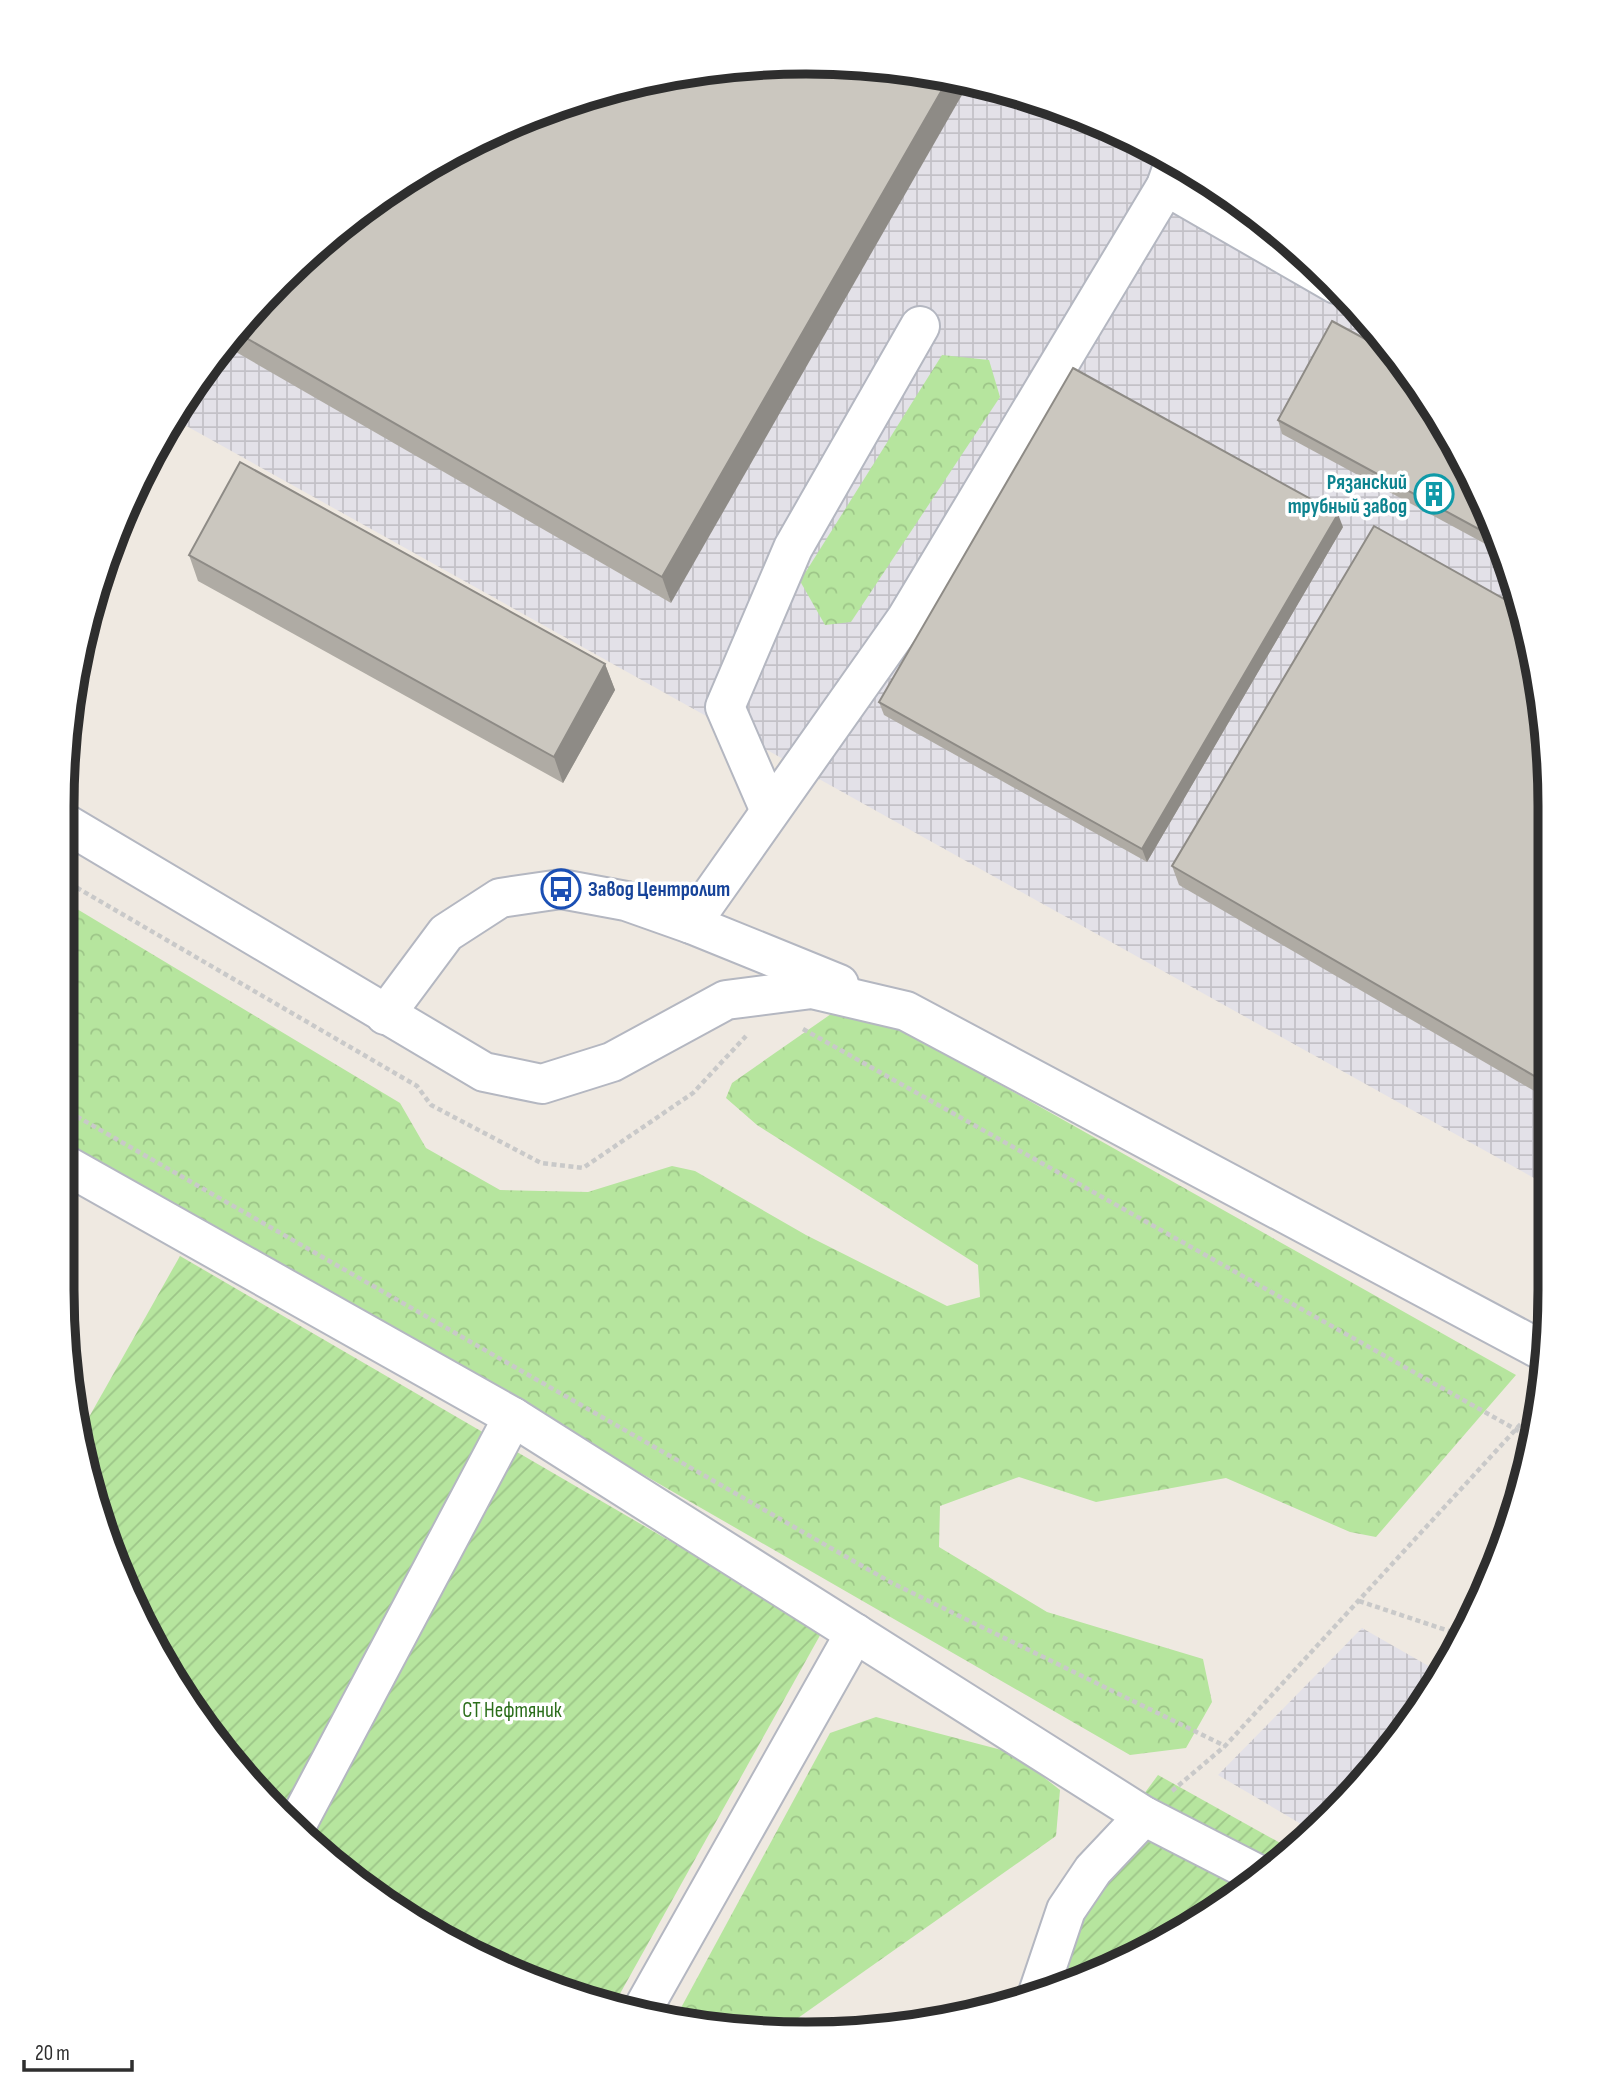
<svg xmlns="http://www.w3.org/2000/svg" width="1611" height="2095" font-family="'Sofia Sans Condensed',sans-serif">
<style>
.industrial{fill:url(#industrial-grid)}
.forest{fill:url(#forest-crowns)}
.garden{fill:url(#garden-furrows)}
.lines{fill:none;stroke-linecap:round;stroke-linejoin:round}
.minor-casing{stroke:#b4b7c1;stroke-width:42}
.path{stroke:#c9c9c9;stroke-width:4.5;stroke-dasharray:5 3.5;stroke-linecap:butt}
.minor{stroke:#fff;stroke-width:38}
.wall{fill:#afaba4}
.shaded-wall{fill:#8e8b86}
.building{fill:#cbc7bf;stroke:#8e8b86;stroke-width:2}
.labels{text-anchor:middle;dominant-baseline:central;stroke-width:7;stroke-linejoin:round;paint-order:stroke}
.culture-label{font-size:21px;font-weight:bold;fill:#0d838f;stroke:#fff;text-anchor:end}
.transit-label{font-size:21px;font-weight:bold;fill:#164399;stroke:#fff;text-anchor:start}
.park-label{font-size:21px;fill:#2c6e1b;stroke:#fff}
.rim{fill:none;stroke:#2e2e2e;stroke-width:9}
</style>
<defs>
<pattern id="industrial-grid" width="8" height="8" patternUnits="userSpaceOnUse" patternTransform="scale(1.75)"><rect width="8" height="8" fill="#e3e1e8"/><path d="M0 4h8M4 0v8" fill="none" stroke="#c3c1c7"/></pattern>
<pattern id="forest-crowns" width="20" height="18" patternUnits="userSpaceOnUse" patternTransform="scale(1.75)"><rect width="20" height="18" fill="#b6e59e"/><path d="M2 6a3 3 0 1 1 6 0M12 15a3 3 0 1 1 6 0" fill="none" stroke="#9dc588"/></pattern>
<pattern id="garden-furrows" width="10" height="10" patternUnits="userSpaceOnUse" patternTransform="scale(1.75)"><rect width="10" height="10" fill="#b6e59e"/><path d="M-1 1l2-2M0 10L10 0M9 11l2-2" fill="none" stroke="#9dc588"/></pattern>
</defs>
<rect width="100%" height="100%" fill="#efe9e1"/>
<g class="industrial">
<polygon points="951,76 1091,118 1219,187 1332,280 1425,392 1510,566 1543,709 1543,1183 174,419 215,353 280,279 392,186"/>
<polygon points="1362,1628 1439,1672 1425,1703 1332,1815 1313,1831 1218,1775"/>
</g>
<g class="forest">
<polygon points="942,355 989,360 1000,397 851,622 825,625 800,581"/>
<polygon points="62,900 400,1103 426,1148 500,1190 588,1192 672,1166 695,1171 806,1235 947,1306 980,1297 978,1265 757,1125 726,1098 732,1083 831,1014 886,1020 1516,1375 1376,1537 1350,1532 1226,1478 1096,1502 1019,1477 940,1506 939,1547 1047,1612 1203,1659 1212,1702 1186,1748 1130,1755 62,1140"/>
<polygon points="876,1717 1013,1753 1060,1790 1056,1836 781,2030 676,2017 830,1733"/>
</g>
<g class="garden">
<polygon points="180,1256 823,1630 612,2008 434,1934 280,1816 161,1662 87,1483 80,1433"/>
<polygon points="1158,1775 1291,1849 1219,1909 1134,1957 1031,1996 1124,1821"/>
</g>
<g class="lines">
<g class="minor-casing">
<g id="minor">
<polyline points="1166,186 1336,284"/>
<polyline points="770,811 725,707 793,548 920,326"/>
<polyline points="63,822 484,1072 542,1084 612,1062 726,1000 812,989 906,1011 1543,1351"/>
<polyline points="691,924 906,619 1166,186 1174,163"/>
<polyline points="385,1015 446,933 500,898 561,889 626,901 691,924 839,984"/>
<polyline points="62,1163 513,1417 295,1828"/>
<polyline points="513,1417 1144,1816 1259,1875"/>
<polyline points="1038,1993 1066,1910 1093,1870 1144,1816"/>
<polyline points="641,2012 855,1633"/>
</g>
</g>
<g class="path">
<polyline points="62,879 417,1086 431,1105 541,1163 583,1168 693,1093 746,1036"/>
<polyline points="803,1029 1531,1438"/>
<polyline points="62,1108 892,1583 1225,1746"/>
<polyline points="1359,1601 1458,1634"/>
<polyline points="1172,1791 1225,1746 1540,1403"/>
</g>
<use href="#minor" class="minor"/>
</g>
<g class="wall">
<polygon points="521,118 671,603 222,344 280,279"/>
<polygon points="1425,392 1504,554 1282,434 1278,420"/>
<polygon points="1343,527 1147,862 884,715 879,702"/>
<polygon points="189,555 605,664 615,690 563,783 198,581"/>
<polygon points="1543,709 1543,1096 1179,885 1172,866"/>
</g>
<g class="shaded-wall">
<polygon points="950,76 970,81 671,603 662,577"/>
<polygon points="1338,514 1343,527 1147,862 1142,849"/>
<polygon points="605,664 615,690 563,783 554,757"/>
</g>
<g class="building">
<polygon points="806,61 950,76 662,577 234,331 280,279 392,186 521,118 661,75"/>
<polygon points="1332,321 1393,354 1425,392 1497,539 1278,420"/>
<polygon points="1073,368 1338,514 1142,849 879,702"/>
<polygon points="240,462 605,664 554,757 189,555"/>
<polygon points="1374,526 1520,608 1543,709 1543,1081 1172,866"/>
</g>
<defs>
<g id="building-ring" transform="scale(2.0125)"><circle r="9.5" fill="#fff" stroke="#0f9aa8" stroke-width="1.5"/><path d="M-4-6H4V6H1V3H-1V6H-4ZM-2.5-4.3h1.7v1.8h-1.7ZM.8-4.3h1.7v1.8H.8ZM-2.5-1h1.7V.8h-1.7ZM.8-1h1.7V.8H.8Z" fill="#0f9aa8"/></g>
<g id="bus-ring" transform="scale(2.0125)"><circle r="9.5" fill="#fff" stroke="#1a4fb4" stroke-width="1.5"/><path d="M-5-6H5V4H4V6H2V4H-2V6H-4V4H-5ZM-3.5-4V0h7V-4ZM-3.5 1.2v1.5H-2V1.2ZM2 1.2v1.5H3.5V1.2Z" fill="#1a4fb4"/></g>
</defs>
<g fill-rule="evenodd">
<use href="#building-ring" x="1434" y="494"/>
<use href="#bus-ring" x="561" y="889"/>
</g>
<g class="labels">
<g class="culture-label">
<text x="1407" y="482">Рязанский<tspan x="1407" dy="24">трубный завод</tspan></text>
</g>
<g class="transit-label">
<text x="588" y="889">Завод Центролит</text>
</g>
<g class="park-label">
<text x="512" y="1710">СТ Нефтяник</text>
</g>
</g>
<path d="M0 0H1611V2095H0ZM806 74H806A732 732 0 0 1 1538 806V1290A732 732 0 0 1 806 2022H806A732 732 0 0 1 74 1290V806A732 732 0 0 1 806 74Z" fill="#fff" fill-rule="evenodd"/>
<path class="rim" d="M806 74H806A732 732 0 0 1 1538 806V1290A732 732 0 0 1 806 2022H806A732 732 0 0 1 74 1290V806A732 732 0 0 1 806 74Z"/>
<path d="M24 2060v10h108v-10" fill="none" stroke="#2e2e2e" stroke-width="3.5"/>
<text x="35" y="2060" font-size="21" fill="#2e2e2e" stroke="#ffffff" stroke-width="5" paint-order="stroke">20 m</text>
</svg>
